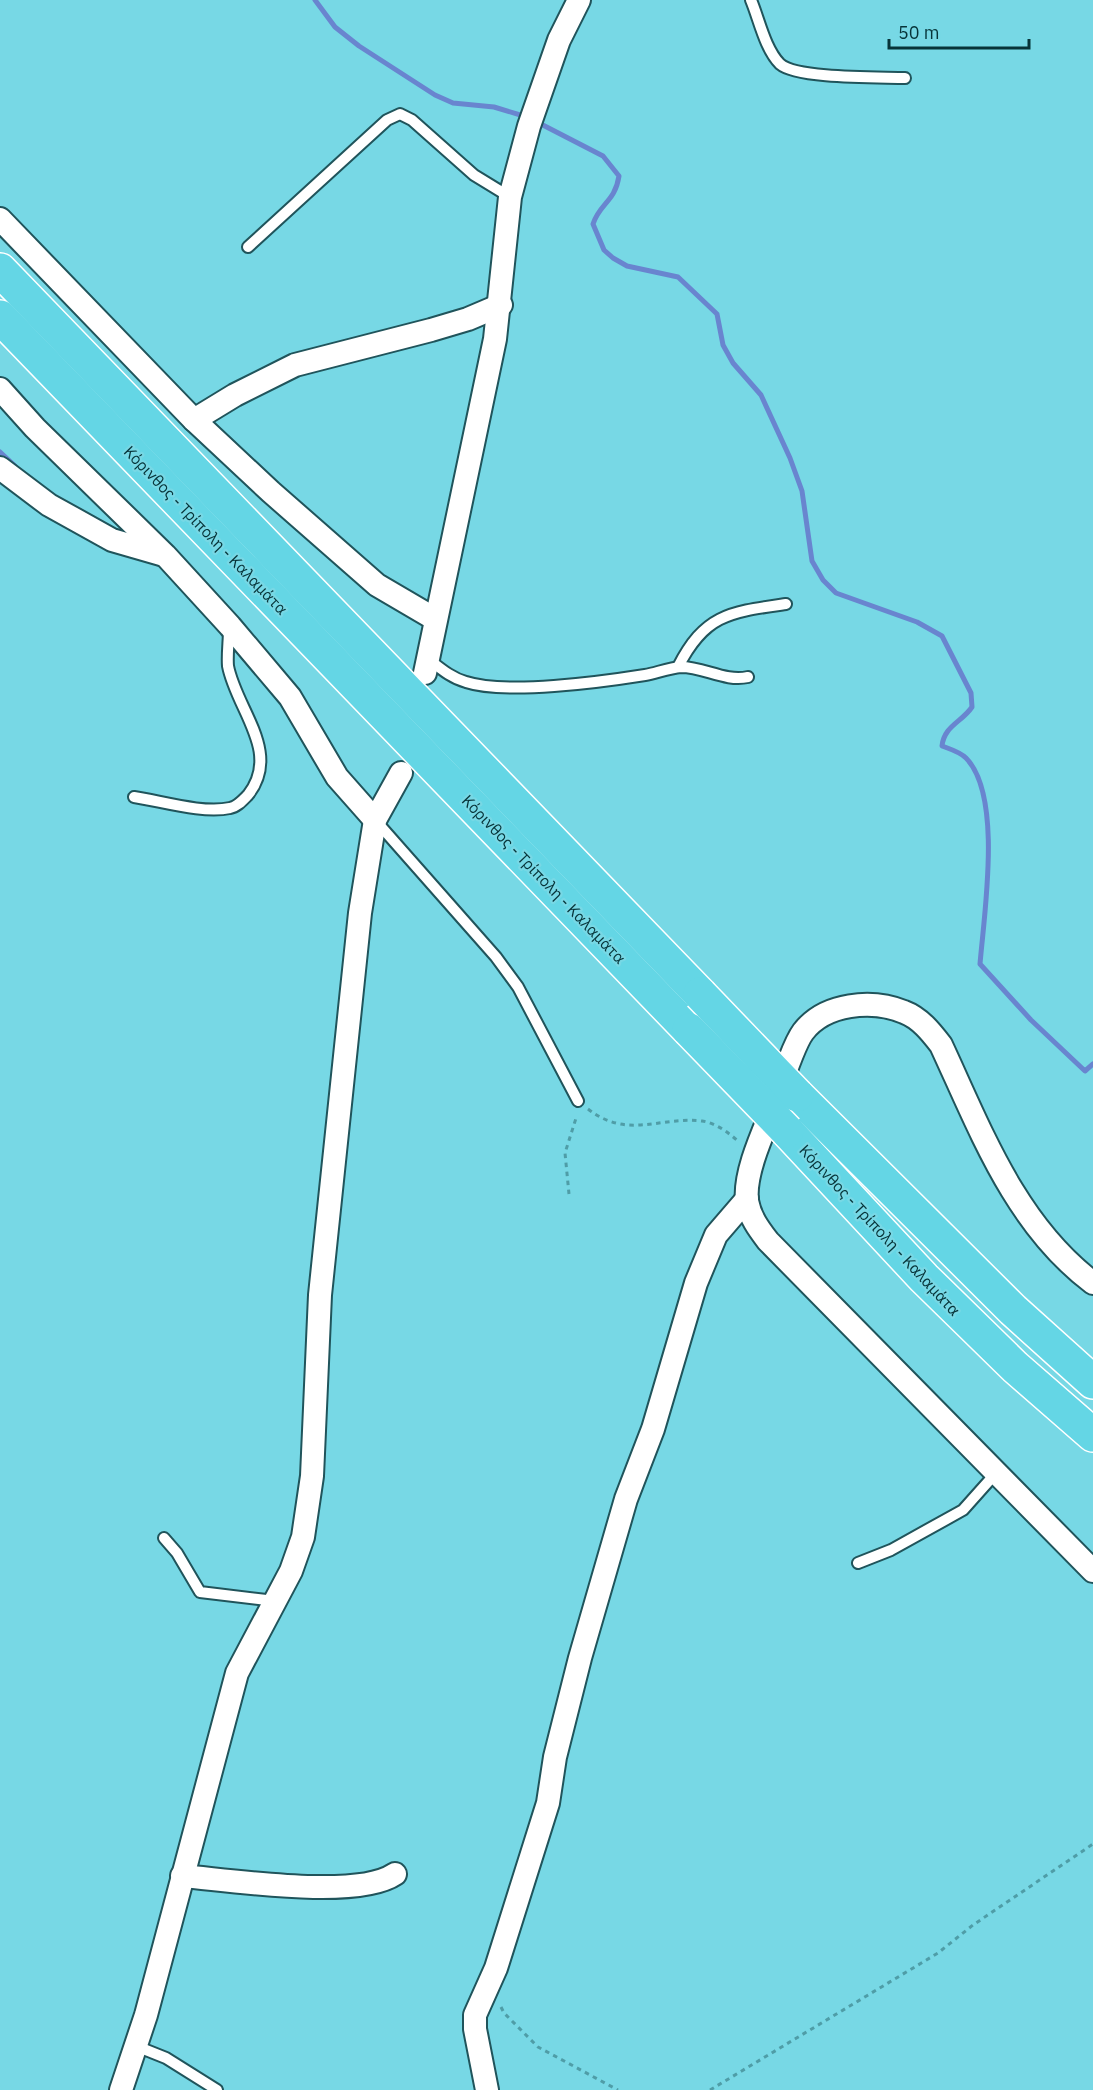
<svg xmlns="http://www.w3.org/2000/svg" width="1093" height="2090" font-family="'IBM Plex Sans',sans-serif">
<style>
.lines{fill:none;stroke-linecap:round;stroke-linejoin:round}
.stream{stroke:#6985cf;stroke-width:5}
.lane-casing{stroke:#20545b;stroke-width:14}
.street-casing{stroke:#20545b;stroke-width:26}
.highway-casing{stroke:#fff;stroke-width:36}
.path{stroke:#4f9da7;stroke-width:3;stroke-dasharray:4.5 4.5;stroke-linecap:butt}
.lane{stroke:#fff;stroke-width:10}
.street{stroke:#fff;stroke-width:22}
.highway{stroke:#64d6e5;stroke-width:33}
.highway-bridge-casing{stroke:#fff;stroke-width:36;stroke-linecap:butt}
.highway-bridge{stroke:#64d6e5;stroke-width:33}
.labels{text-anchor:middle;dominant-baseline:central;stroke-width:4.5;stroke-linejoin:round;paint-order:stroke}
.street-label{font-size:16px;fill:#073439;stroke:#77d8e5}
</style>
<rect width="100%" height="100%" fill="#77d8e5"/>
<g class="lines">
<g class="stream">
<polyline points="315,0 335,27 359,46 435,95 453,103 494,107 527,117"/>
<path d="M 535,121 L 603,156 L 619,176 C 615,202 600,203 593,224 L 604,250 L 613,258 L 627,266 L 678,277 L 717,314 L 723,345 L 733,363 L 761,395 L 790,458 L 802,491 L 812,561 L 823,580 L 836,593 L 917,622 L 942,636 L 971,693 L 972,707 C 962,722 944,726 942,746 C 950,749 960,752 966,758 C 1003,796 984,914 980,964 L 1031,1020 L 1085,1071 L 1093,1064"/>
<polyline points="0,452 15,466"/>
</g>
<g class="lane-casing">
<g id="lane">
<path d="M 751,0 C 759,19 765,49 780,64 C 797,79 879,77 905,78"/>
<polyline points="248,247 387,120 400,114 412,120 474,175 510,197"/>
<path d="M 427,658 C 440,668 451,678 466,682 C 506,695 601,682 645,675 C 656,673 669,668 681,667 C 704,667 725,682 748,677"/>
<path d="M 678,667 C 705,614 730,612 786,604"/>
<path d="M 134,797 C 161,801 203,814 230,808 C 237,807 243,800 248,795 C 282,752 236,709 228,666 C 227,655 229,641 229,629"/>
<polyline points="376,821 496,957 518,987 578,1101"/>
<polyline points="164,1538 177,1553 200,1592 275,1601"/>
<polyline points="858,1563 891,1550 963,1510 996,1473"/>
<polyline points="136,2046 166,2058 217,2090"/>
</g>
</g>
<g class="street-casing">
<g id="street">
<polyline points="0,219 194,420 271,492 377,585 435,619"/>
<polyline points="0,389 35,428 165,555 230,626 290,697 337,777 375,820"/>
<polyline points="194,420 235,395 295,365 431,330 468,319 501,305"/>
<polyline points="0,468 49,505 112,540 164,555"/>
<polyline points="425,673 495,339 510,197 529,126 559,40 579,0"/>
<path d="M 1093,1283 C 1015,1224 981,1131 941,1045 C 931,1032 920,1018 904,1012 C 872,999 825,1003 803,1032 C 792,1047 778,1094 771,1113 C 761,1137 744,1175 747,1201 C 750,1217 758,1228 768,1241 L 1093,1571"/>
<path d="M 182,1876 C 230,1880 357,1900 395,1874"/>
<polyline points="121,2090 146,2015 237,1673 291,1571 303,1537 312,1476 320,1295 360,913 375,820 401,773"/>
<polyline points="487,2090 475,2029 475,2015 496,1968 548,1803 555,1757 580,1658 626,1499 653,1429 696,1283 716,1235 747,1199"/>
</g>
</g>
<g class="highway-casing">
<g id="highway">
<polyline points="0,270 700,994"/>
<polyline points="0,317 689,1030"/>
<polyline points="797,1095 1013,1310 1093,1382"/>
<polyline points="787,1131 924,1278 1015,1367 1093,1435"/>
</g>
</g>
<g class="path">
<path d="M 588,1109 C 628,1140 660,1116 702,1121 C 716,1123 729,1133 739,1142"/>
<polyline points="569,1194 565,1153 577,1115"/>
<polyline points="501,2007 504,2013 538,2047 618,2090"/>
<polyline points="710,2090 938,1953 973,1925 1093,1844"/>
</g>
<use href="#lane" class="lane"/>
<use href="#street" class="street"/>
<use href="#highway" class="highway"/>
<g class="highway-bridge-casing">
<g id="highway-bridge">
<polyline points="700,994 797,1095"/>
<polyline points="689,1030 787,1131"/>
</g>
</g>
<use href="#highway-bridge" class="highway-bridge"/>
</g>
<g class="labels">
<g class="street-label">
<text transform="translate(206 530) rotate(46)">Κόρινθος - Τρίπολη - Καλαμάτα</text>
<text transform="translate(544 879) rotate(46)">Κόρινθος - Τρίπολη - Καλαμάτα</text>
<text transform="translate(880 1230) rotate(47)">Κόρινθος - Τρίπολη - Καλαμάτα</text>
</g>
</g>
<path d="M889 39v9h140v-9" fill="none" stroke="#073439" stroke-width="3"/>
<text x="898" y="39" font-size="18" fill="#073439" stroke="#77d8e5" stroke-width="4.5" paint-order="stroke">50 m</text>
</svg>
